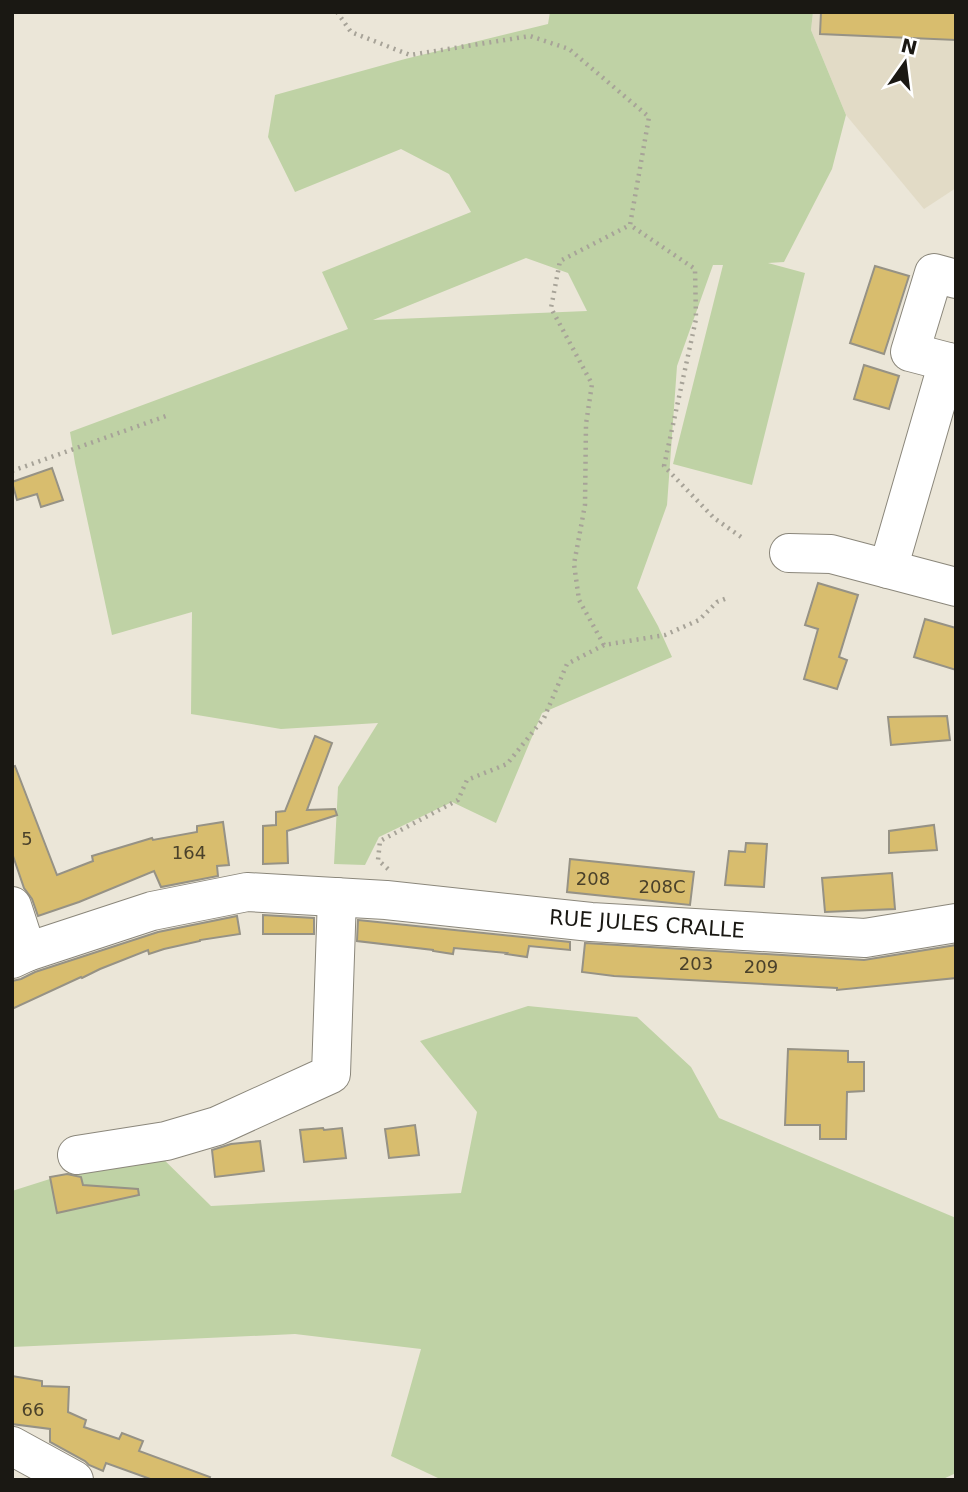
<svg xmlns="http://www.w3.org/2000/svg" width="968" height="1492" font-family="'DejaVu Sans',sans-serif">
<style>
.built{fill:#e2dbc6}
.green{fill:#bfd2a5;fill-rule:evenodd}
.building{fill:#d8bd6e;stroke:#969285;stroke-width:2}
.lines{fill:none;stroke-linecap:round;stroke-linejoin:round}
.minor-casing{stroke:#8b877b;stroke-width:40}
.path{stroke:#a7a398;stroke-width:4.5;stroke-dasharray:2 5;stroke-linecap:butt}
.minor{stroke:#fff;stroke-width:38}
.labels{text-anchor:middle;dominant-baseline:central;stroke-width:5;stroke-linejoin:round;paint-order:stroke}
.number-label{font-size:18px;fill:#4a412a}
.street-label{font-size:21px;fill:#1a1813;stroke:#fff}
</style>
<rect width="100%" height="100%" fill="#ebe6d8"/>
<polygon class="built" points="813,12 956,12 956,188 924,209 846,115 811,30"/>
<g class="green">
<path d="M 550,12 L 813,12 L 811,30 L 846,115 L 832,169 L 784,262 L 768,263 L 805,273 L 752,485 L 673,464 L 723,265 L 713,265 L 677,366 L 667,505 L 637,588 L 658,626 L 672,657 L 542,713 L 496,823 L 452,802 L 379,837 L 365,865 L 334,864 L 338,787 L 378,723 L 281,729 L 191,714 L 192,612 L 112,635 L 75,463 L 70,432 L 348,329 L 322,272 L 471,212 L 449,174 L 401,149 L 295,192 L 268,137 L 275,95 L 405,59 L 548,24 ZM 526,258 L 568,273 L 587,311 L 373,320 Z"/>
<polygon points="528,1006 637,1017 691,1067 719,1118 956,1218 956,1473 941,1480 437,1480 438,1478 391,1456 421,1349 295,1334 12,1347 12,1191 151,1147 211,1206 461,1193 477,1112 420,1041"/>
</g>
<g class="building">
<polygon points="821,12 956,12 956,40 820,34"/>
<polygon points="875,266 909,276 884,354 850,343"/>
<polygon points="864,365 899,376 889,409 854,399"/>
<polygon points="52,468 63,500 41,507 37,494 17,500 12,482"/>
<polygon points="818,583 858,595 839,657 847,660 837,689 804,679 818,629 805,625"/>
<polygon points="925,619 956,628 956,670 914,657"/>
<polygon points="947,716 950,740 891,745 888,717"/>
<polygon points="315,736 332,743 307,810 335,809 337,815 287,831 288,863 263,864 263,826 276,825 276,812 285,811"/>
<polygon points="15,766 57,875 93,861 92,856 152,838 153,840 197,832 197,826 223,822 229,865 217,866 218,876 161,887 154,871 79,902 38,916 32,899 24,888 12,853 12,767"/>
<polygon points="934,825 937,850 889,853 889,831"/>
<polygon points="746,843 767,844 764,887 725,885 729,851 745,852"/>
<polygon points="570,859 694,872 690,905 567,892"/>
<polygon points="892,873 895,909 825,912 822,878"/>
<polygon points="263,915 314,918 314,934 263,934"/>
<polygon points="237,916 240,934 200,940 200,941 164,949 149,954 148,950 100,969 82,978 81,977 12,1009 12,981 21,979 35,972 158,932"/>
<polygon points="358,920 570,942 570,950 529,946 527,957 506,954 507,953 454,948 453,954 433,951 433,950 357,941"/>
<polygon points="585,943 864,960 956,945 956,978 837,990 837,988 614,976 582,972"/>
<polygon points="788,1049 848,1051 848,1062 864,1062 864,1091 847,1092 846,1139 820,1139 820,1125 785,1125"/>
<polygon points="415,1125 419,1155 389,1158 385,1129"/>
<polygon points="323,1128 324,1130 342,1128 346,1158 304,1162 300,1130"/>
<polygon points="260,1141 264,1171 215,1177 212,1150 231,1144"/>
<polygon points="67,1174 81,1177 83,1185 138,1189 139,1195 57,1213 50,1177"/>
<polygon points="12,1376 42,1381 42,1386 69,1387 68,1412 86,1420 84,1427 119,1439 122,1433 143,1441 139,1451 210,1477 209,1480 153,1480 106,1463 103,1471 89,1465 85,1461 50,1442 50,1429 12,1424"/>
</g>
<g class="lines">
<g class="minor-casing">
<g id="minor">
<polyline points="956,279 934,273 910,352 956,364"/>
<polyline points="789,553 831,554 956,587"/>
<polyline points="888,569 948,362"/>
<polyline points="12,906 27,952"/>
<polyline points="12,959 27,952 152,911 247,892 386,900 591,922 865,938 956,923"/>
<polyline points="77,1155 166,1141 217,1126 331,1074 337,897"/>
<polyline points="12,1446 74,1480"/>
</g>
</g>
<g class="path">
<polyline points="337,12 351,32 410,55 530,36 569,49 649,117 630,225 695,269 696,319 664,466 714,518 744,539"/>
<polyline points="12,471 169,415"/>
<polyline points="604,645 579,600 574,564 585,505 586,424 592,384 551,308 560,261 630,225"/>
<polyline points="388,869 378,860 380,841 458,800 467,780 507,764 544,718 567,664 604,645 665,635 699,620 717,602 727,598"/>
</g>
<use href="#minor" class="minor"/>
</g>
<g class="labels">
<g class="number-label">
<text x="27" y="838">5</text>
<text x="189" y="852">164</text>
<text x="593" y="878">208</text>
<text x="662" y="886">208C</text>
<text x="696" y="963">203</text>
<text x="761" y="966">209</text>
<text x="33" y="1409">66</text>
</g>
<g class="street-label">
<text transform="translate(647 924) rotate(4)">RUE JULES CRALLE</text>
</g>
</g>
<rect width="968" height="1492" fill="none" stroke="#1a1813" stroke-width="28"/>
<g transform="translate(905 63) rotate(14)" stroke="#ffffff" stroke-width="5" paint-order="stroke">
<path d="M0-5L12 26L0 18L-12 26Z" fill="#1a1813"/>
<text y="-10" font-size="19" font-weight="bold" text-anchor="middle" fill="#1a1813">N</text>
</g>
</svg>
